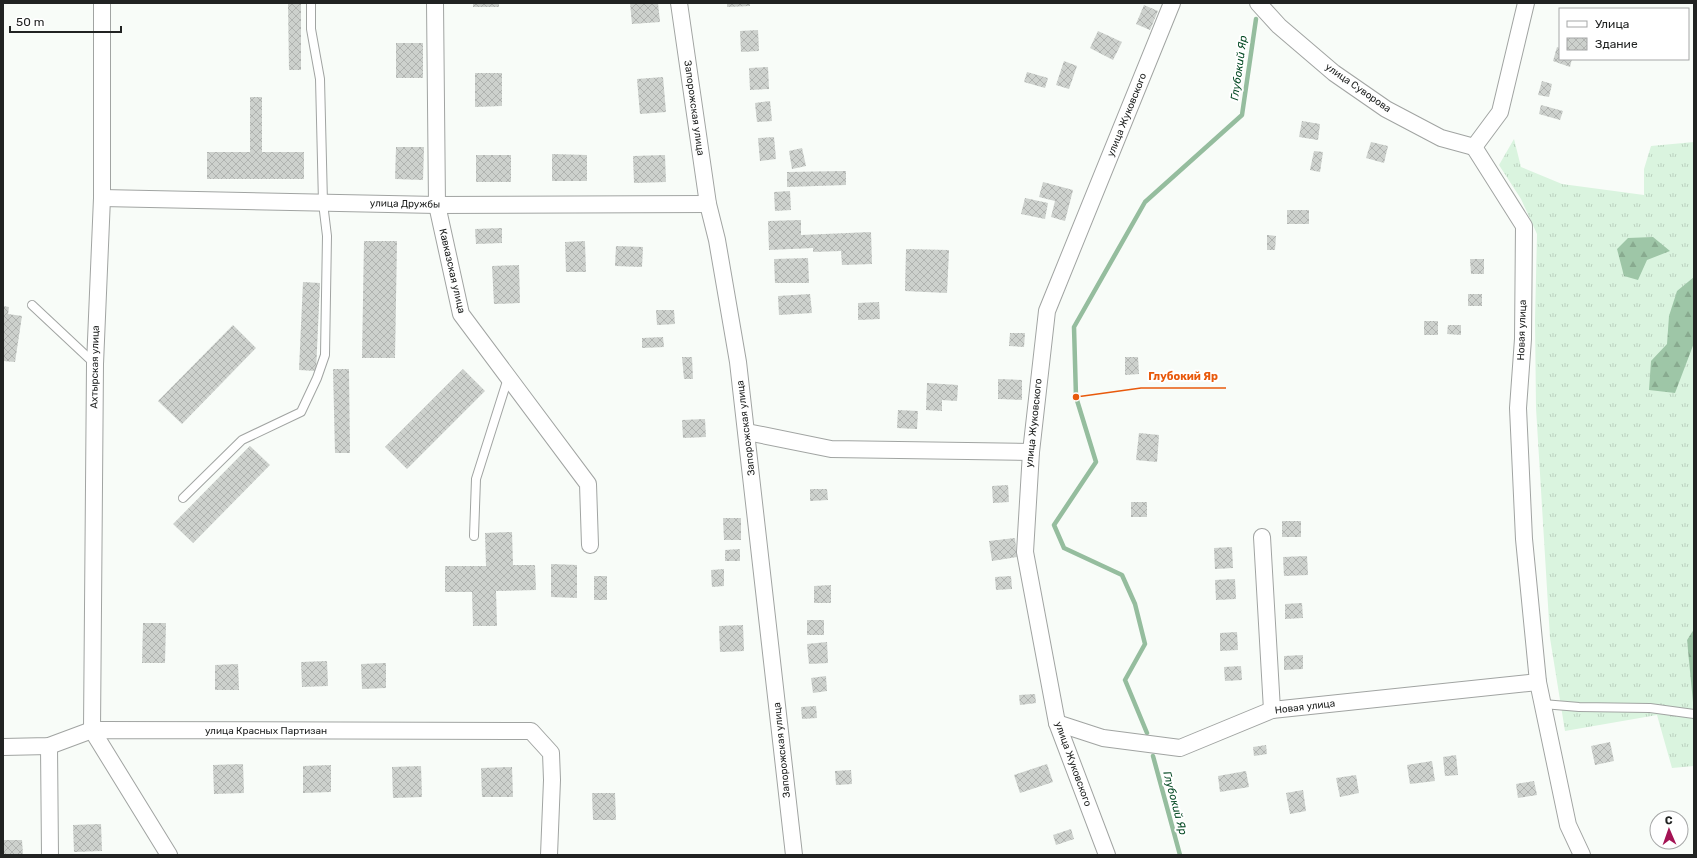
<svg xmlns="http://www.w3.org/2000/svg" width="1697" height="858" font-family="Rubik,sans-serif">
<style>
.grass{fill:url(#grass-tufts)}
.forest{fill:url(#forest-firs)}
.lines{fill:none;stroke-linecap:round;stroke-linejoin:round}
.stream{stroke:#95bd9e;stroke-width:4.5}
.building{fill:url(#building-cross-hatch)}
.service-casing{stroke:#a1a4a2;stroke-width:10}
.minor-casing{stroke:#a1a4a2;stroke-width:18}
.service{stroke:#fff;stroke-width:8}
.minor{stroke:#fff;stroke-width:16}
.labels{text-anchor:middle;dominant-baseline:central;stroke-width:4;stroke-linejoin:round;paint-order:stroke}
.street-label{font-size:10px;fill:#212322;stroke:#fff}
.water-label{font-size:11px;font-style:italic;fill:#024821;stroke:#fff}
.leader{fill:none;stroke:#e8590c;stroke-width:1.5}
.callout-dot{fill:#e8590c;stroke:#fff;stroke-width:1.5}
.callout-label{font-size:11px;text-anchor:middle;font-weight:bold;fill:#e8590c;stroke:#fff;stroke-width:4;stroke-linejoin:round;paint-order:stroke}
</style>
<defs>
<pattern id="grass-tufts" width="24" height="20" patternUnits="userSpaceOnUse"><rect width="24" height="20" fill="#daf4df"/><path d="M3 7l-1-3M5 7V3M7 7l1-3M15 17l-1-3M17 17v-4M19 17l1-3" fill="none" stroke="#bbd1bf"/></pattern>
<pattern id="forest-firs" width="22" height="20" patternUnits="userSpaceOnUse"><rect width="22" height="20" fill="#9ec6a7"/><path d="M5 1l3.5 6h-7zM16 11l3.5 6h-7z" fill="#88aa8f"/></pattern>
<pattern id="building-cross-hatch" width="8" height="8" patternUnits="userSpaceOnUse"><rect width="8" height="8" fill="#cdd1cd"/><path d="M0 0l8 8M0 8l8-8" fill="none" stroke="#b0b3b0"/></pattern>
</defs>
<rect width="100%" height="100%" fill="#f8fcf8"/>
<polygon class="grass" points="1514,139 1521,167 1562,184 1644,195 1644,169 1651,146 1694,142 1694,629 1687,640 1694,701 1694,766 1672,768 1657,715 1565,731 1550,638 1536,408 1535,320 1537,234 1521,199 1499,165"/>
<g class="forest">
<polygon points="1653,237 1670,251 1647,260 1638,280 1624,276 1617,249 1628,238"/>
<polygon points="1694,277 1694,343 1675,393 1649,390 1651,361 1667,344 1669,316 1677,291"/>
<polygon points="1694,629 1694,701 1693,702 1687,640"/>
</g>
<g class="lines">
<g class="stream">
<polyline points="1147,733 1125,680 1145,644 1135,604 1122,575 1064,548 1054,525 1096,462 1076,397 1074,327 1145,202 1242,115 1256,19"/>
<polyline points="1153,756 1180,855"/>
</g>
</g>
<g class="building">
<polygon points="288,3 301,3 301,70 289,70"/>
<rect x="473" y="3" width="26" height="4"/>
<polygon points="630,3 658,3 660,22 632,24"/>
<polygon points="727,3 750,3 750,6 727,7"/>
<polygon points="1144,5 1158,11 1150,30 1136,24"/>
<polygon points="758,30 759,51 741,52 740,31"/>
<polygon points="1098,31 1122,42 1113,60 1090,48"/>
<rect x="396" y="43" width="27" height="35"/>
<polygon points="1557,47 1560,48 1560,59 1572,59 1570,67 1553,61"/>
<polygon points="1064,61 1077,66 1069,89 1056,85"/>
<polygon points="768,67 769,89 750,90 749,68"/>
<polygon points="1027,72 1048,78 1045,88 1024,82"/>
<polygon points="475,73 502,73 502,106 475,107"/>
<polygon points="663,77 666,112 640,114 637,79"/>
<polygon points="1542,81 1552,84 1549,97 1538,95"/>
<polygon points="250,97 262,97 262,152 304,152 304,179 207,179 207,152 250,152"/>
<polygon points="770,101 772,121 757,122 755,103"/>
<polygon points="1541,105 1563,111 1560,120 1539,114"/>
<polygon points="1302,121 1320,124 1318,140 1299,137"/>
<polygon points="774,137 776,159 760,161 758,138"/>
<polygon points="1371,142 1388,146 1384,163 1366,158"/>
<polygon points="396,147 424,147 423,180 395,179"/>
<polygon points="802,148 806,166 792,169 789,151"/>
<polygon points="1314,151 1323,152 1320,172 1310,170"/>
<polygon points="552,154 587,155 587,181 552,181"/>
<rect x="476" y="155" width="35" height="27"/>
<polygon points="665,155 666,182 634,183 633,156"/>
<polygon points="846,171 846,185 787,187 787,172"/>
<polygon points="1043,182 1073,190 1065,221 1051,217 1055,201 1039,197"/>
<polygon points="790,191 791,210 775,211 774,192"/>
<polygon points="1025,198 1048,203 1045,219 1021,214"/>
<rect x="1287" y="210" width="22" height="14"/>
<polygon points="801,220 801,235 871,232 872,264 842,265 841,251 813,252 813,248 769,250 768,221"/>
<polygon points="502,228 502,243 476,244 475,229"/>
<polygon points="1267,235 1276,236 1275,250 1267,250"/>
<polygon points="364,241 397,241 395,358 362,358"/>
<polygon points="585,241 586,272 566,272 565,242"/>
<polygon points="616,246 643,247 642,267 615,266"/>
<polygon points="906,249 949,250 947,293 905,291"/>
<polygon points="808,258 809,283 775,283 774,259"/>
<polygon points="1470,259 1484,259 1484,274 1471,274"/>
<polygon points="519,265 520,303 494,304 492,266"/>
<polygon points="303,282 320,283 316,371 299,370"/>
<polygon points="810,294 812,313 779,315 778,296"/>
<rect x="1468" y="294" width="14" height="12"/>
<polygon points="879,302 880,319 858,320 858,303"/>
<polygon points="3,306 9,307 8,314 22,316 15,362 3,361"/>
<polygon points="656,310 674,310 675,324 657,325"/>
<rect x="1424" y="321" width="14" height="14"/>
<polygon points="233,325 256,348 182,424 158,401"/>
<polygon points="1448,325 1461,325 1461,335 1447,334"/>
<polygon points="1010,333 1025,333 1024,347 1009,346"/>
<polygon points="663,337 664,347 642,348 642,338"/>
<polygon points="682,357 692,357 693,379 684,379"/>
<polygon points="1125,357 1138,357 1139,374 1125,375"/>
<polygon points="333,369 349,369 350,453 335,453"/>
<polygon points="463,369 485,391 407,469 385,447"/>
<polygon points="998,379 1022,380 1022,400 998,399"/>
<polygon points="927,383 958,385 957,401 942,400 942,411 926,410"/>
<polygon points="898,410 918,411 917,429 897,428"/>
<polygon points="705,419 706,437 683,438 682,420"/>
<polygon points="1139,433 1159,435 1157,462 1136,460"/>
<polygon points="250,446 270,465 193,543 173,524"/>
<polygon points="1008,485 1009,502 993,503 992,486"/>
<polygon points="810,489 827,489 828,500 810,501"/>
<rect x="1131" y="502" width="16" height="15"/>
<polygon points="723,518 741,518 741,540 724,540"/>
<rect x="1282" y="521" width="19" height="16"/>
<polygon points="512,532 513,565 535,565 536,590 496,591 497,626 473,626 472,592 445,592 445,566 486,566 485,533"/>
<polygon points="1015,538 1017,557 992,561 989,541"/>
<polygon points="1232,547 1233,568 1215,569 1214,548"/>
<polygon points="740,549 740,561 725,561 725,550"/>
<polygon points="1307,556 1308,575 1284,576 1283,557"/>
<polygon points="551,564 577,565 577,598 551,597"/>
<polygon points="724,569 724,586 712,587 711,570"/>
<rect x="594" y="576" width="13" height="24"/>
<polygon points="1011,576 1012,589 996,590 995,577"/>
<polygon points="1235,579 1236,599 1216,600 1215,580"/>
<polygon points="831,585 831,603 814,603 814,586"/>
<polygon points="1302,603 1303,618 1285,619 1285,604"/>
<rect x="807" y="620" width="17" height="15"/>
<polygon points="143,623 166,623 165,663 142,663"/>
<polygon points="743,625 744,651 720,652 719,626"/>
<polygon points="1237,632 1238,650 1220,651 1220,633"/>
<polygon points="827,642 828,663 809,664 807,644"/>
<polygon points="1303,655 1303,669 1284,670 1284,656"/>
<polygon points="327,661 328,686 302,687 301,662"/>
<polygon points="386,663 386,688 362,689 361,664"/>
<polygon points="238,664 239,690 215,690 215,665"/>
<polygon points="1241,666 1242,680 1225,681 1224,667"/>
<polygon points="826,676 827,691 813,693 811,678"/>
<polygon points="1035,694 1036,703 1020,705 1019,695"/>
<polygon points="816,706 817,718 802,719 801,707"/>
<polygon points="1610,742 1614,761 1595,765 1591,746"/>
<polygon points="1266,745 1267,754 1254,756 1253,747"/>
<polygon points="1456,755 1458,775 1445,776 1443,757"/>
<polygon points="1432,761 1435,781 1410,784 1407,765"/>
<polygon points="243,764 244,793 214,794 213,765"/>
<polygon points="1047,764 1053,782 1020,793 1014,775"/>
<polygon points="331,765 331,792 303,793 303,766"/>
<polygon points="421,766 422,797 393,798 392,767"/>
<polygon points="512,767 513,797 482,797 481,768"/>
<polygon points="851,770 852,784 836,785 835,771"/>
<polygon points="1246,771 1249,787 1220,792 1218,776"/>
<polygon points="1356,775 1359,793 1340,797 1336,778"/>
<polygon points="1534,781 1537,795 1518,798 1516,784"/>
<polygon points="1303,790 1306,811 1290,814 1286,793"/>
<polygon points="592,793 615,793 616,820 593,820"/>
<polygon points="101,824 102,851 74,852 73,825"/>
<polygon points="1071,829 1074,839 1056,845 1053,835"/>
<polygon points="3,840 22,840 23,855 3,855"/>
</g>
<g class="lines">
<g class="service-casing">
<g id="service">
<polyline points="32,305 95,364"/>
<polyline points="183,498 242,440 301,412 317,378 325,355 327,236 323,203 320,79 311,29 311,3"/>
<polyline points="474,536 476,479 508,378"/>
<polyline points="1543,704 1579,707 1650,708 1694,714"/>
</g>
</g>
<g class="minor-casing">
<g id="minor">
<polyline points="102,3 102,198 95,364 92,730 169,855"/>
<polyline points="435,3 437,205 461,314 588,484 590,545"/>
<polyline points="679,3 708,204 717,240 738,362 794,855"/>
<polyline points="1258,3 1279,26 1334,73 1386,109 1441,138 1474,147"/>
<polyline points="1474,147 1524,226 1523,339 1518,408 1524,539 1538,682 1568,825 1582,855"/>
<polyline points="1474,147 1500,112 1526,3"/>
<polyline points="102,198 437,205 708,204"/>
<polyline points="747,432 831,449 1031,452"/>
<polyline points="1262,537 1272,710"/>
<polyline points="1057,723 1103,738 1180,748 1272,710 1538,682"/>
<polyline points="49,746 50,855"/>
<polyline points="3,747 49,746 92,730 531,731 551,753 552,780 549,855"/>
<polyline points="1107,855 1057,723 1025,552 1031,452 1047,311 1172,3"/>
</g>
</g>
<use href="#service" class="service"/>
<use href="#minor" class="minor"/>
</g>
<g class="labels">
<g class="street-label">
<text transform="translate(1358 88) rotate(35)">улица Суворова</text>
<text transform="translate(694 108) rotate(82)">Запорожская улица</text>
<text transform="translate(1127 115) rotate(-68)">улица Жуковского</text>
<text transform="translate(405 204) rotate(1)">улица Дружбы</text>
<text transform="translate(452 271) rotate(77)">Кавказская улица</text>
<text transform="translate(1522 330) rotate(-88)">Новая улица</text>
<text transform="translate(95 367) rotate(-89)">Ахтырская улица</text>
<text transform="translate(1034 423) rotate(-84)">улица Жуковского</text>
<text transform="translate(746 428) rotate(-97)">Запорожская улица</text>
<text transform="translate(1305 707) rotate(-7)">Новая улица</text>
<text x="266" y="731">улица Красных Партизан</text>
<text transform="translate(782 750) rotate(-96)">Запорожская улица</text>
<text transform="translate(1073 764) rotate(70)">улица Жуковского</text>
</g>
<g class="water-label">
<text transform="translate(1239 68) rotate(-82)">Глубокий Яр</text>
<text transform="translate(1175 803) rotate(75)">Глубокий Яр</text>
</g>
</g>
<path class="leader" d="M1076 397L1141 388H1226"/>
<circle class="callout-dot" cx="1076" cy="397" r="4"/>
<g class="callout-label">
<text x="1183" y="380">Глубокий Яр</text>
</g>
<rect width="1697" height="858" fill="none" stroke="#212322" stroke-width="8"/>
<rect x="1559" y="8" width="130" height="52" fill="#ffffff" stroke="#a6a7a7"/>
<rect x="1567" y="21" width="20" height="6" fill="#ffffff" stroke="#a6a7a7"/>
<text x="1595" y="28" font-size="12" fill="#212322">Улица</text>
<rect x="1567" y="38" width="20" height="12" fill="url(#building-cross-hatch)" stroke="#a6a7a7"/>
<text x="1595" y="48" font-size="12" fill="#212322">Здание</text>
<g transform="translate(1669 830) rotate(358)"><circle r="19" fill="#ffffff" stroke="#a6a7a7"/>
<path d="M0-3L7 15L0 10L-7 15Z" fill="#a41354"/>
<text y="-6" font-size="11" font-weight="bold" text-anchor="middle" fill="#212322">С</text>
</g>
<path d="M10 26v6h111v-6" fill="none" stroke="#212322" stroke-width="2"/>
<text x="16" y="26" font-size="12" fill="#212322" stroke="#ffffff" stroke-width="3" paint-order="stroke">50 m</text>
</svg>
